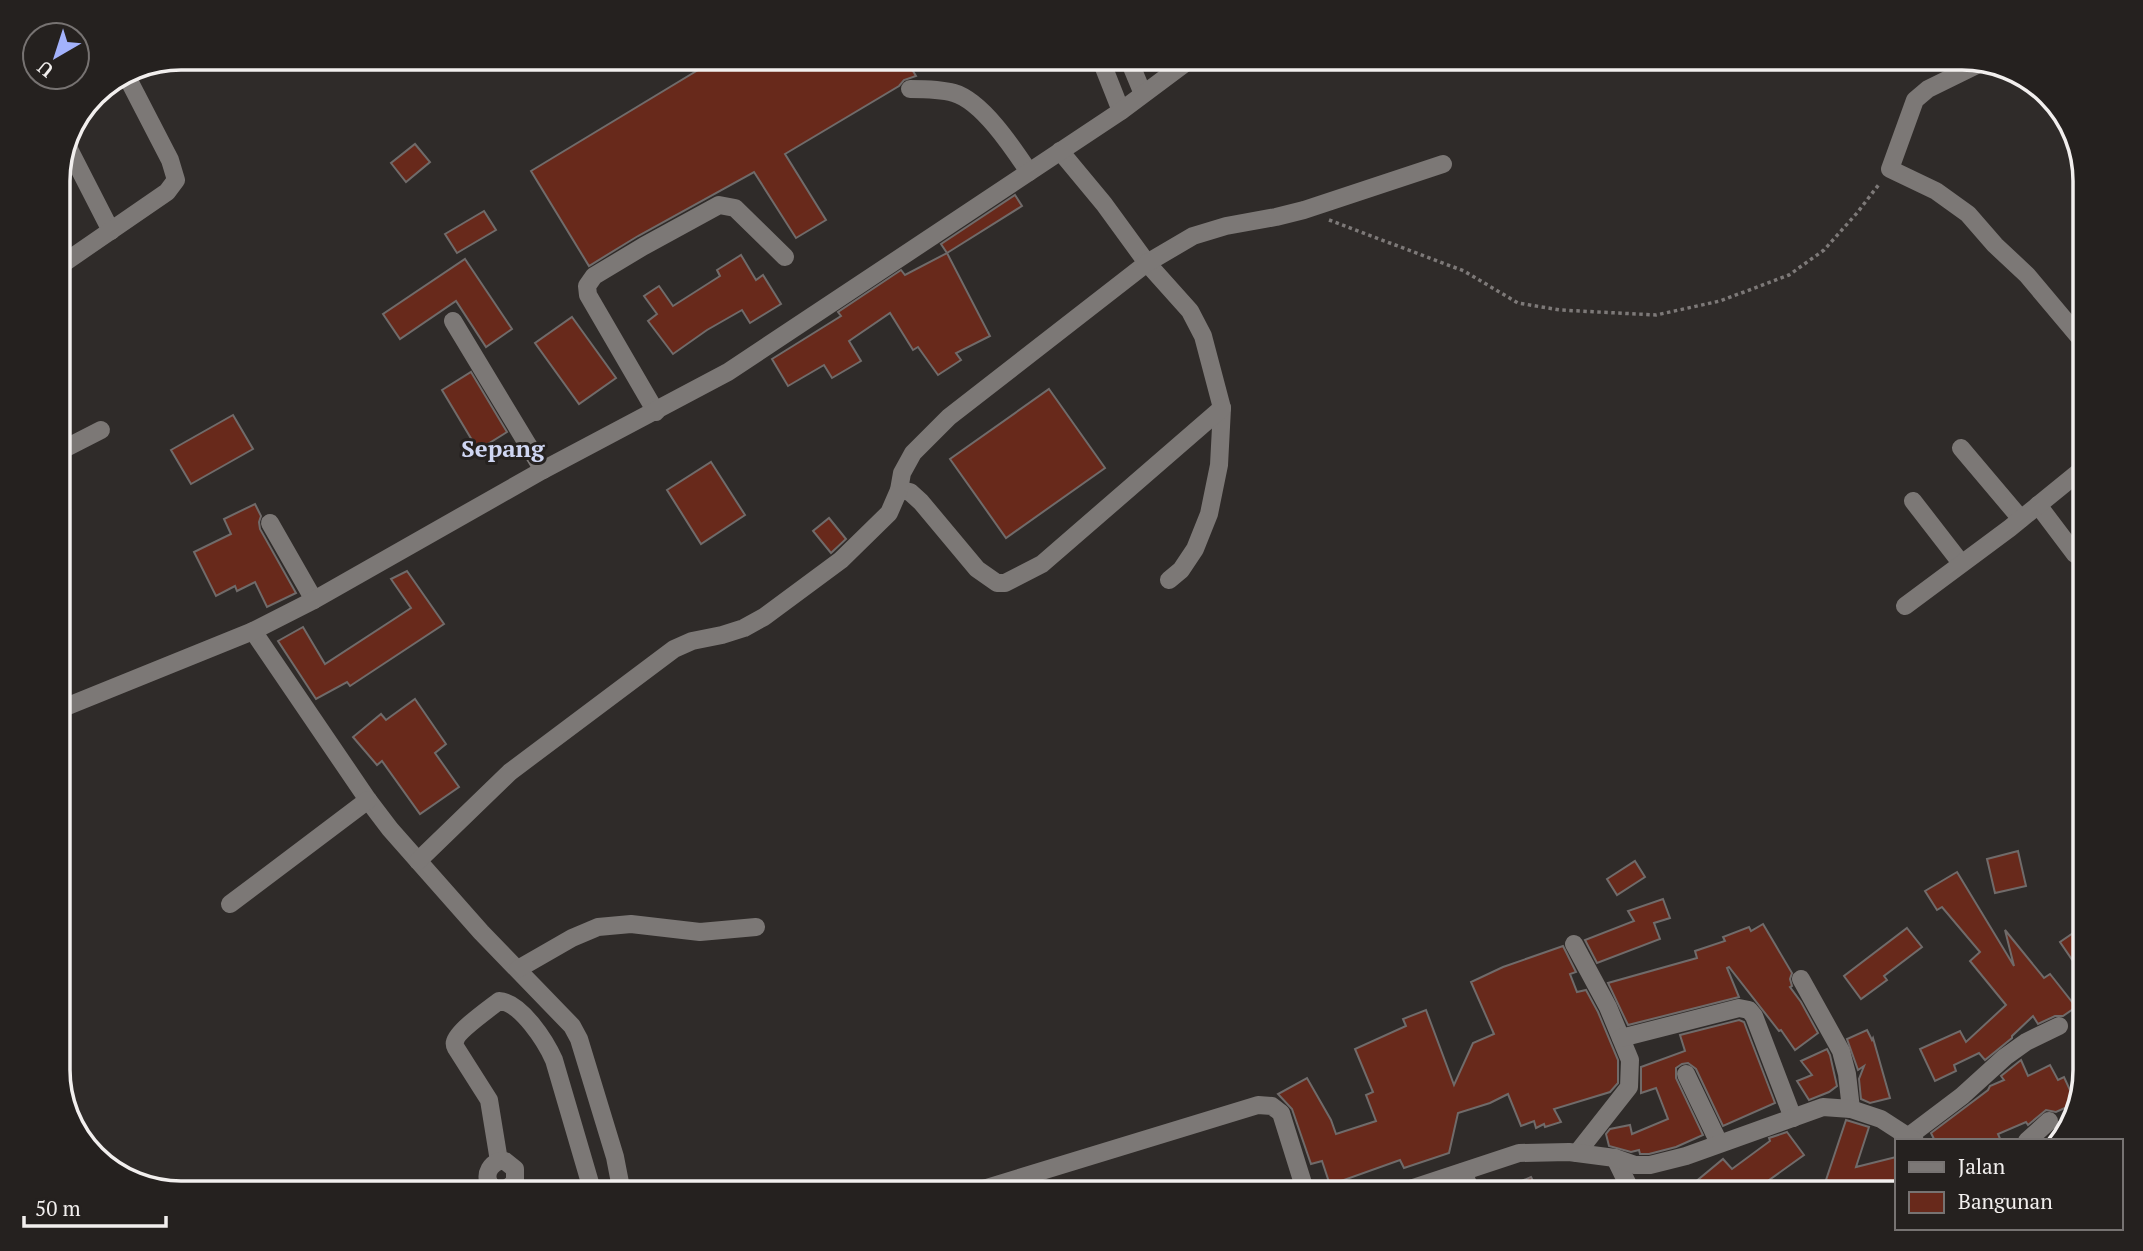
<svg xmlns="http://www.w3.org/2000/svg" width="2143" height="1251" font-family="'PT Serif',serif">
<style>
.building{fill:#68291b;stroke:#706b6a;stroke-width:2}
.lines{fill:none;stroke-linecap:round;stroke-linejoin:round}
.path{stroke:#7d7978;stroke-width:3.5;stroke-dasharray:3.5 3.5;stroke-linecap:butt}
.minor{stroke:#7c7876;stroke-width:18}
.labels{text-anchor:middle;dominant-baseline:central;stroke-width:6;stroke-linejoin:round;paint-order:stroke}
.quarter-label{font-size:24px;font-weight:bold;fill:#cfd6f2;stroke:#25211f}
.rim{fill:none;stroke:#f2efee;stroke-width:3.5}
</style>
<rect width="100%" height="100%" fill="#2f2b29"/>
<g class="building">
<polygon points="718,58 905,58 916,76 904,80 899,86 785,154 826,220 796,238 754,172 638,236 589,266 531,171"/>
<polygon points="415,144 430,162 406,182 391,163"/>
<polygon points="1015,195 1022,206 947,253 941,244"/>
<polygon points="484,211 496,230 457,253 445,234"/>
<polygon points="947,253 990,336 956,353 961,360 938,375 918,347 913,350 890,313 849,341 861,361 832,378 824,365 788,386 772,359 841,316 838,312 901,270 905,275"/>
<polygon points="741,255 756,280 763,275 781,304 750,323 742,310 707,330 673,354 648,321 657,314 644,296 659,286 673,306 720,276 717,270"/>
<polygon points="465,259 512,329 486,347 456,301 400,339 383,314"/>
<polygon points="572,317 616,378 579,404 535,343"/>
<polygon points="471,372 507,432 478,450 442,390"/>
<polygon points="1049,389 1105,468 1006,538 950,459"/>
<polygon points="233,415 253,449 191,484 171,450"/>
<polygon points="711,462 745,515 701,544 667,490"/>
<polygon points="255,504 261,516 259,522 260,529 296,593 267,607 255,582 237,591 235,586 216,596 194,552 231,534 224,519"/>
<polygon points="829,518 846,539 831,553 813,531"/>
<polygon points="407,571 444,624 350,686 347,682 316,699 278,641 303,627 325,664 411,608 391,579"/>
<polygon points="415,699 446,744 435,753 459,787 420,814 382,761 377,765 353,737 381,714 386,720"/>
<polygon points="2018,851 2026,886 1995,893 1987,859"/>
<polygon points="1635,861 1645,877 1617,895 1607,879"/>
<polygon points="1957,872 2014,966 2005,930 2044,978 2050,974 2076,1007 2063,1016 2055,1016 2038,1024 2033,1016 2012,1036 2012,1038 1985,1060 1979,1053 1954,1065 1956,1071 1935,1081 1920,1049 1960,1031 1966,1042 2006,1005 1970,961 1980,952 1942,907 1937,910 1925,891"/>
<polygon points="1663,899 1670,918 1654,923 1660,939 1597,963 1585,940 1634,921 1628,911"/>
<polygon points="1763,924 1792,973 1790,979 1792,986 1790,987 1801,1002 1818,1033 1795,1050 1781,1030 1779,1031 1729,967 1727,968 1739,997 1628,1025 1608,983 1697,958 1695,951 1725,941 1723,937 1749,927 1751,931"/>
<polygon points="2085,925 2085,957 2075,964 2060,942"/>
<polygon points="1907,928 1922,947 1884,976 1887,980 1861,999 1844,976"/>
<polygon points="1563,946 1576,972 1570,974 1577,992 1586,990 1598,1012 1618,1060 1618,1083 1610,1092 1554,1109 1561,1122 1545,1127 1544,1124 1536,1128 1534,1121 1521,1126 1508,1094 1490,1103 1458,1113 1449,1153 1404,1168 1400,1160 1330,1185 1322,1161 1311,1164 1292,1109 1278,1094 1307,1078 1331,1120 1336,1134 1376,1121 1366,1095 1373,1092 1355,1049 1406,1026 1403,1019 1426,1010 1454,1085 1473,1043 1494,1034 1471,982 1503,967"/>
<polygon points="1739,1020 1744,1022 1775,1103 1723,1126 1696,1069 1688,1063 1682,1064 1676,1068 1676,1078 1703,1135 1676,1147 1649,1154 1640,1154 1639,1150 1631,1152 1609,1146 1606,1134 1610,1129 1630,1125 1632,1134 1668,1119 1656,1088 1641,1093 1641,1067 1685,1051 1680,1035"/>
<polygon points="1867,1030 1872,1040 1873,1038 1890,1098 1870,1103 1861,1099 1859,1079 1864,1066 1858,1070 1847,1039"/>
<polygon points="1827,1049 1830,1055 1837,1086 1829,1092 1809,1100 1797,1081 1812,1075 1801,1061"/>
<polygon points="2021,1060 2028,1076 2050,1065 2058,1080 2064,1077 2076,1103 2056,1112 2046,1110 2028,1125 2026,1122 1998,1134 2001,1141 1935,1141 1931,1133 1988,1090 1990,1086 2004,1080 2001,1076"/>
<polygon points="1846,1120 1869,1127 1856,1167 1896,1157 1896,1193 1866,1193 1826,1180"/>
<polygon points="1787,1132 1804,1155 1751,1193 1682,1193 1723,1159 1732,1169 1770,1141 1769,1138"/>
<polygon points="1531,1177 1539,1193 1494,1193"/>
</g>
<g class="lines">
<polyline class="path" points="1329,220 1464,271 1518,303 1560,310 1656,315 1720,301 1789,275 1824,250 1857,213 1880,183"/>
<g class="minor">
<polyline points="1100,58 1121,111"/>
<polyline points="1128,58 1143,94"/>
<polyline points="1981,63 1928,89 1915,100 1890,169 1936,191 1968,214 1995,245 2027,275 2085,344"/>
<path d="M 910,89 C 924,89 940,89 954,93 C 982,101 1013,148 1029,172"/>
<polyline points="69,149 111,231"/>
<polyline points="1060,151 1104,204 1147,263 1190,311 1203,336 1222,408 1219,465 1209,514 1195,549 1181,570 1169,580"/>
<polyline points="58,267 167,192 176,180 170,160 125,73"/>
<polyline points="453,321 543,470"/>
<polyline points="656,412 588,295 587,286 594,276 644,246 719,205 735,208 785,257"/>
<polyline points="1961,448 2021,519"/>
<polyline points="58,452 101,430"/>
<polyline points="899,490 910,492 921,502 977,569 997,583 1005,583 1042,564 1222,408"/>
<polyline points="1913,501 1961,563"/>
<polyline points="2038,505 2075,554 2085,561"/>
<polyline points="270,523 314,600"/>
<polyline points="1905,606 2010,528 2085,467"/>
<polyline points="253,631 368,800 390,829 481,932 572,1026 579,1039 615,1157 622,1193"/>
<polyline points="58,710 253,631 314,600 543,470 728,372 1121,111 1192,58"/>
<polyline points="418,861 510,772 674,649 692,641 722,635 744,628 764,617 841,560 889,513 899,490 902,473 913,453 949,417 1147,263 1193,236 1226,226 1276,217 1304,210 1443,164"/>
<polyline points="230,904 368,800"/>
<polyline points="1574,944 1608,1007 1630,1060 1629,1087 1577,1153"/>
<polyline points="518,969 572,938 598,927 631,924 700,932 756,927"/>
<polyline points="1801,979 1841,1051 1847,1074 1851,1109"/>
<polyline points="1621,1038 1739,1008 1749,1010 1754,1016 1793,1118"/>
<polyline points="1686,1074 1719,1143"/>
<polyline points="1909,1136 1962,1096 2005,1057 2026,1042 2059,1026"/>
<polyline points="2027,1141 2049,1121"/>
<polyline points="1615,1158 1632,1193"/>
<path d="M 499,1161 L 489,1100 L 456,1048 C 455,1046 454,1044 455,1042 C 456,1032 490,1008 499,1001 C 521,1002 546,1042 554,1060 L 593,1193"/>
<polyline points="1463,1172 1472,1193"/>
<path d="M 515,1182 L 505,1190 C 485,1192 481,1169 499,1161 L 505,1161 L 515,1169 L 515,1182 L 519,1193"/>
<polyline points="970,1193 1258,1105 1272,1106 1281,1113 1306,1193"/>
<polyline points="1398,1193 1519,1153 1569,1152 1615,1158 1635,1165 1650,1165 1686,1156 1823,1107 1851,1109 1881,1119 1915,1141"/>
</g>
</g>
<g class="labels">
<g class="quarter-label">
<text x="503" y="448">Sepang</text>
</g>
</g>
<path d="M0 0H2143V1251H0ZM181 70H1962A111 111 0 0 1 2073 181V1070A111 111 0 0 1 1962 1181H181A111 111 0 0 1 70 1070V181A111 111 0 0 1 181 70Z" fill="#25211f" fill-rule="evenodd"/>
<path class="rim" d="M181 70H1962A111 111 0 0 1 2073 181V1070A111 111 0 0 1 1962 1181H181A111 111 0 0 1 70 1070V181A111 111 0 0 1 181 70Z"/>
<rect x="1895" y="1139" width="228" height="91" fill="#25211f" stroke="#777372" stroke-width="2"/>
<rect x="1909" y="1162" width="35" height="10" fill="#7c7876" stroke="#777372" stroke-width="2"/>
<text x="1958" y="1174" font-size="21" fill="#f2efee">Jalan</text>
<rect x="1909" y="1192" width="35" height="21" fill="#68291b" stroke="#777372" stroke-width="2"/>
<text x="1958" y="1209" font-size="21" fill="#f2efee">Bangunan</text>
<g transform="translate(56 56) rotate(219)"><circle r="33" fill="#25211f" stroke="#777372" stroke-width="2"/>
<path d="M0-5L12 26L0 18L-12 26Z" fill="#a3b2fc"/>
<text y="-10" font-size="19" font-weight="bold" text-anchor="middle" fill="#f2efee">U</text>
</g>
<path d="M24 1216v10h142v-10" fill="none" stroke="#f2efee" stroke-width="3.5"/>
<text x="35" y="1216" font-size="21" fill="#f2efee" stroke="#25211f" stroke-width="5" paint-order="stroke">50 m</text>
</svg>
